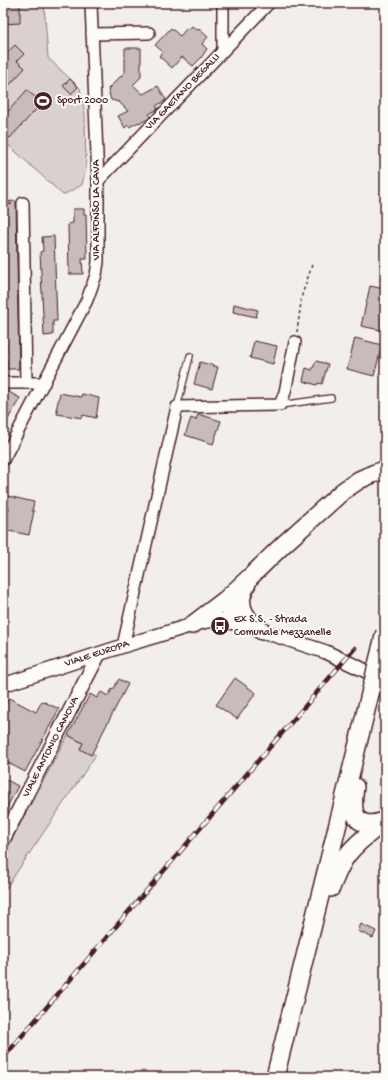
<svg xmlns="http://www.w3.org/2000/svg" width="388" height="1080" font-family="'Gochi Hand',sans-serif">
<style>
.green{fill:#d9d0cf;stroke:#92787d}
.building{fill:#c8bbbb;stroke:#4a1f2b}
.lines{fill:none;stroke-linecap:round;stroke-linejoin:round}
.service-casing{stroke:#4a1f2b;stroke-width:8}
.minor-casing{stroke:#4a1f2b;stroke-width:14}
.tertiary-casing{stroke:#4a1f2b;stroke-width:16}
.primary-casing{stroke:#4a1f2b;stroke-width:20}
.path{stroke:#4a1f2b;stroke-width:1.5;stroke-dasharray:3 3;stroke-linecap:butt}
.service{stroke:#fdfcf7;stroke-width:5.5}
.minor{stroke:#fdfcf7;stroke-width:11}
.tertiary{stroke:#fdfcf7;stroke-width:13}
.primary{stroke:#fdfcf7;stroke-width:17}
.rail-casing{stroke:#4a1f2b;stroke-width:4.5}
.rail{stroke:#fdfcf7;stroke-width:3;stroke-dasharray:9;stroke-linecap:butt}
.primary-bridge-casing{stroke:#4a1f2b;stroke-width:20;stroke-linecap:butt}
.primary-bridge{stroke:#fdfcf7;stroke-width:17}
.labels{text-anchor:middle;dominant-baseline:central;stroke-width:4;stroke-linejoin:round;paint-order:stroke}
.street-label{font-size:11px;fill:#4a1f2b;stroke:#fdfcf7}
.poi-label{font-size:11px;fill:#4a1f2b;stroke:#fdfcf7;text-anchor:start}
</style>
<rect width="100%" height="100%" fill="#f2efeb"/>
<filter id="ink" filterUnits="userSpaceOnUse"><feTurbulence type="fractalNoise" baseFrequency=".025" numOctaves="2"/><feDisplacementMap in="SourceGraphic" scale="8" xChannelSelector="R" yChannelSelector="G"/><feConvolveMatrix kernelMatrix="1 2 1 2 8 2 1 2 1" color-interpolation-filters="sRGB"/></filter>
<g filter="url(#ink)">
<g class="green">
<polygon points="3,3 44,3 48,58 80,88 85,113 86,168 82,185 63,195 3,140"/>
<polygon points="68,735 83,743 80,749 91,755 92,753 96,755 4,891 3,856"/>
</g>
<g class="building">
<polygon points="3,3 20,4 20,23 3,24"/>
<polygon points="192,26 197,30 199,29 208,37 202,44 207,49 201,58 193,66 182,57 172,68 159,56 163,52 155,45 171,28 180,36 187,28 189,29"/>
<polygon points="15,45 24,54 17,61 25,68 3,92 3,48 8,52"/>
<polygon points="125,48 141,48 141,77 133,85 143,94 158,86 166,100 156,106 158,109 149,114 150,117 148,119 140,123 139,122 129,127 128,125 125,128 118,116 128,111 119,102 111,100 108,89 125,72"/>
<polygon points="70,79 78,87 71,94 63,86"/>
<polygon points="27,90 42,103 10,138 3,132 3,117"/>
<polygon points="16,201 19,369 7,369 7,360 6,360 5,352 7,352 4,325 6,325 3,299 4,299 3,279 3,202"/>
<polygon points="73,209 84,209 84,214 86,214 87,259 82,259 83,274 69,274 68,224 73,223"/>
<polygon points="54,236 57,321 53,321 53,335 44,336 40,252 43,251 42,237"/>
<polygon points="370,286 385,289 385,331 361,326"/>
<polygon points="234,304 258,310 256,317 233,312"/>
<polygon points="355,338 382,345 374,376 347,369"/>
<polygon points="254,341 277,346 273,364 250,358"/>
<polygon points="316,361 328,364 322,384 318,383 317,385 303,381 306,368 312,370"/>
<polygon points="200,362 218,367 212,389 194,384"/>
<polygon points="7,391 20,398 3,428 3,398"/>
<polygon points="60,393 81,397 82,394 99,398 96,418 83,415 82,418 57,414 58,410 56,410"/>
<polygon points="198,414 221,421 213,444 185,435 191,418 196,420"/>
<polygon points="8,496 34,502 32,511 34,511 29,535 4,530 9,507 5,506"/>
<polygon points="235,678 256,693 237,719 216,705"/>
<polygon points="119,679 128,684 91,755 80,749 83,743 68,735 90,694 97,698 101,692 108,696 112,689 113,690"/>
<polygon points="9,698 36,712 42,701 59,709 25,772 3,760 3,709"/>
<polygon points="3,778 18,786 3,815"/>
<polygon points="361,924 376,931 373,938 358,931"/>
</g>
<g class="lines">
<g class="service-casing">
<g id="service">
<polyline points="280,405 331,398"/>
<polyline points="177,407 190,356"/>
</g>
</g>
<g class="minor-casing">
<g id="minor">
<polyline points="223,3 223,50"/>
<polyline points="92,34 149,33"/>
<polyline points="98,181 269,3"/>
<polyline points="23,203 26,383"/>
<polyline points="3,383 44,383"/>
<polyline points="3,460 87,300 96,275 98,262 98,181 91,3"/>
<polyline points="123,646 177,407 280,405 285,392 295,342"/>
</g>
</g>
<g class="tertiary-casing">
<g id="tertiary">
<polyline points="3,685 123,646 192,625 207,621 219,620 227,621 262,631 326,652 385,680"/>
<polyline points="3,840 99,654"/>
</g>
</g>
<g class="primary-casing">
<g id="primary">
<path d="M 242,596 C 239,612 250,623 262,631"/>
<polyline points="227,621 237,607 248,581"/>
<polyline points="192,625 225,600 250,577 285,543 343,491 359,480 375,473 385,470"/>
<path d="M 355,787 C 354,795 352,805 355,813 C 359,827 375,825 385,820"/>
<path d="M 331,888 C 336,876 340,864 348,854 C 358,841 373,831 385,821"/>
<polyline points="275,1077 362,727"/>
</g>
</g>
<g class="path">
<polyline points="3,204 13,204"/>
<polyline points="297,332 302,295 312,265"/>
</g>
<use href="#service" class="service"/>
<use href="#minor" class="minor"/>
<use href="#tertiary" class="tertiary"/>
<use href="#primary" class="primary"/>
<g class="rail-casing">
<polyline id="rail" points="3,1058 355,648"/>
</g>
<use href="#rail" class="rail"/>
<g class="primary-bridge-casing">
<polyline id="primary-bridge" points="362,727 385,632"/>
</g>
<use href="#primary-bridge" class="primary-bridge"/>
</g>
</g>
<defs>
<g id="stadium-disc" transform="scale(1)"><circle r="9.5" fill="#4a1f2b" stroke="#fdfcf7"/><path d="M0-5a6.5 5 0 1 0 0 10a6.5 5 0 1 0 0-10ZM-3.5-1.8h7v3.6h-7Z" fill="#fff"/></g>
<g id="bus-disc" transform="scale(1)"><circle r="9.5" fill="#4a1f2b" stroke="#fdfcf7"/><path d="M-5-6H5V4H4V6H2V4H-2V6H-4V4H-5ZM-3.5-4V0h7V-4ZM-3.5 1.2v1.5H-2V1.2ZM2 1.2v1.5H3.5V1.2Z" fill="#fff"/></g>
</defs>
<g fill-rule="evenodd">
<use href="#stadium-disc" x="43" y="101"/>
<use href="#bus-disc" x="220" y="626"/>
</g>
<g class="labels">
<g class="street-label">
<text transform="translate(183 92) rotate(-46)">VIA GAETANO BEGALLI</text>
<text transform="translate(97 210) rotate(-90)">VIA ALFONSO LA CAVA</text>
<text transform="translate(97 654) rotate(-18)">VIALE EUROPA</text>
<text transform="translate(51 747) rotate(-63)">VIALE ANTONIO CANOVA</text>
</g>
<g class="poi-label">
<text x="57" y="101">Sport 2000</text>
<text x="234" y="620">Ex S.S. - Strada<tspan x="234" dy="13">Comunale Mezzanelle</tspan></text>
</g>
</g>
<rect width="388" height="1080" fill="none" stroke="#fdfcf7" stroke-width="16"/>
<rect x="8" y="8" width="372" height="1064" fill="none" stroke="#4a1f2b" stroke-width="1.5" filter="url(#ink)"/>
</svg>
